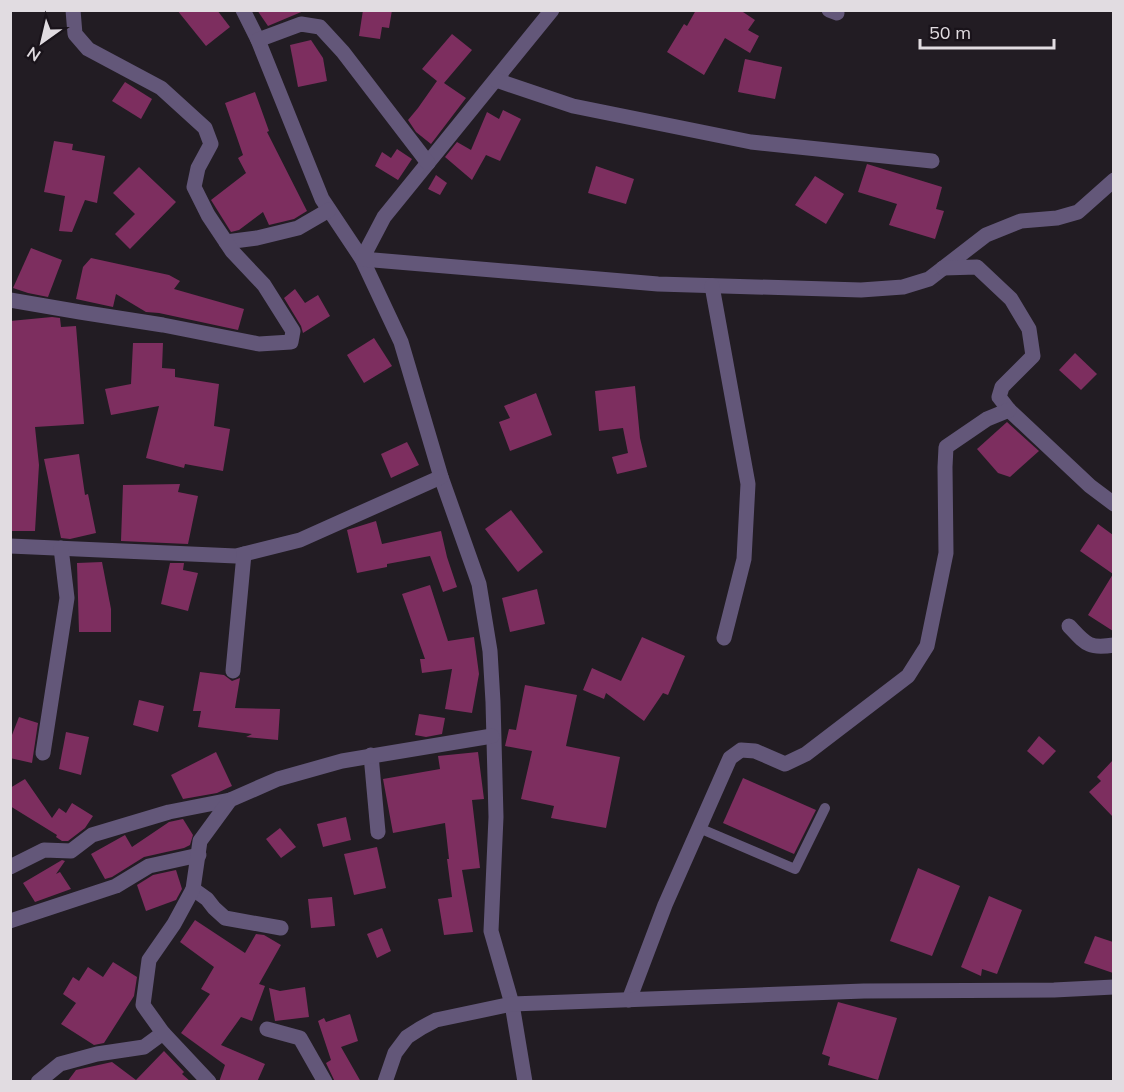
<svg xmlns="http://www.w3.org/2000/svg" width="1124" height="1092" font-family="Mulish,sans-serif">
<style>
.building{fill:#7d2e5f}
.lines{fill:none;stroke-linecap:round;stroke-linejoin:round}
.lane{stroke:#635779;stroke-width:10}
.street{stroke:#635779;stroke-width:15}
</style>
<rect width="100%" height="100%" fill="#221c23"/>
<g class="building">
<polygon points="177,10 217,10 230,27 206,46"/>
<polygon points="257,10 306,10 268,26"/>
<polygon points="363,10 392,10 389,28 382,27 380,39 359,36"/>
<polygon points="696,10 740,10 755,20 748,30 759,36 750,53 725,38 704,75 667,52 684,24 687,26"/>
<polygon points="452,34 472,50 444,83 466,98 431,144 416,132 408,120 418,108 437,81 422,69"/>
<polygon points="311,40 323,58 327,81 298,87 290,45"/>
<polygon points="745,59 782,67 775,99 738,92"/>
<polygon points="125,82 152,99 141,119 112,101"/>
<polygon points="255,92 269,131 267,132 307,211 294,219 269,225 263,212 239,230 231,232 211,200 246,173 238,158 243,155 225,103"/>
<polygon points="503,110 521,119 500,161 486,155 472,180 445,157 457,142 471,150 487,112 499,119"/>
<polygon points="54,141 73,144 72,150 105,156 97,203 85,200 72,232 59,231 65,196 44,192"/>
<polygon points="397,149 412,159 398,180 375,166 382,152 391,158"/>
<polygon points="867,164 942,187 936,209 944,211 935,239 889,225 897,204 858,192"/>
<polygon points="596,166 634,179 626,204 588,193"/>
<polygon points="139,167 176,202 130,249 115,234 135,214 113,193"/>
<polygon points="436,175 447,183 440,195 428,189"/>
<polygon points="815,176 844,194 826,224 795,205"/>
<polygon points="31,248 62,260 48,297 28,293 13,288"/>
<polygon points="91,258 169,275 180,281 174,289 244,309 238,330 159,313 146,312 116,294 113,307 76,299 83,267"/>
<polygon points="295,289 305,303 318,295 330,316 303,333 301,326 284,298"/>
<polygon points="52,317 60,318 61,327 76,326 84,424 35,427 39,465 35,531 10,531 10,321"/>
<polygon points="374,338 392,366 364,383 347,355"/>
<polygon points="133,343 163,343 162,368 175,369 175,377 219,384 214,426 230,429 223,471 185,464 184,468 146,458 159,406 111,415 105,389 131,384"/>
<polygon points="1075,353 1097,374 1081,390 1059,370"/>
<polygon points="635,386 640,438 647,467 617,474 612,457 628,453 623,428 599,431 595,391"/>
<polygon points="536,393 552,435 510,451 499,422 510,418 504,406"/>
<polygon points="1007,422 1039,451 1010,477 998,473 977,449"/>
<polygon points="407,442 419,465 391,478 381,454"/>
<polygon points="79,454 85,495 88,494 96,533 70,539 61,538 44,459"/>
<polygon points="180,484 178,492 198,496 188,544 121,541 123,485"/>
<polygon points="511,510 543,552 518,572 485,529"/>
<polygon points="376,521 382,544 441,531 447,557 457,587 443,592 430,556 387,564 387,567 357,573 347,530"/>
<polygon points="1098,524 1113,535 1113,631 1088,615 1113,574 1080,551"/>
<polygon points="102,562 111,609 111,632 79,632 77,563"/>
<polygon points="170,563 184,563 183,570 198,573 188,611 161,604"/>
<polygon points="430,585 448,641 474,637 479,674 472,713 445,709 452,669 422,673 420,659 425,659 402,594"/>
<polygon points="537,589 545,624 510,632 502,598"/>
<polygon points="642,637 685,656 668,695 663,693 644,721 606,693 604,699 583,690 592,668 621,681"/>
<polygon points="200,672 224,675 232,681 240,678 235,708 280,709 278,740 246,737 252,734 198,727 201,711 193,711"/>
<polygon points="525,685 577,695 566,746 620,757 606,828 551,818 554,806 521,799 532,751 505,746 509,729 516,730"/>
<polygon points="139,700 164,706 158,732 133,725"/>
<polygon points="419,714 445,718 442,734 426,737 415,735"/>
<polygon points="19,717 38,723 32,763 10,758 10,740"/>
<polygon points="66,732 89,737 81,775 59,769"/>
<polygon points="1039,736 1056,751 1043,765 1027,751"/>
<polygon points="216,752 232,786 217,793 183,799 171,775"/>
<polygon points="478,752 484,799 472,800 480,868 462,870 473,932 444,935 438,899 452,897 447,859 449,859 445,823 393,833 383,779 440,769 438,756"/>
<polygon points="1113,760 1113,817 1089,792 1101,781 1097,777"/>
<polygon points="743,778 816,810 794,854 723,823"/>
<polygon points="25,779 52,818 59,808 66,813 72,803 93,816 85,828 68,841 62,841 56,837 57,835 10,806 10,788"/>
<polygon points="346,817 351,840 323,847 317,824"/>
<polygon points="183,819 193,835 190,845 184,848 144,857 112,877 105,879 91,854 125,835 132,847 169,822"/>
<polygon points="280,828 296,847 281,858 266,839"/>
<polygon points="377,847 386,888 354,895 344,854"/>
<polygon points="62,860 65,861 56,874 60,872 71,889 35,902 23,883"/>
<polygon points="918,868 960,886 932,956 890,941"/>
<polygon points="176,870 182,889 176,900 146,911 137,885 153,875"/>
<polygon points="989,896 1022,910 997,974 982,969 981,976 961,967"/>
<polygon points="332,897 335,926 311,928 308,899"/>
<polygon points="195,920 245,953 256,934 264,935 281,945 259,984 265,986 252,1021 241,1017 221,1045 265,1064 257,1082 219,1082 225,1065 181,1033 210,994 201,989 214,967 180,942"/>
<polygon points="382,928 391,951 377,958 367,934"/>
<polygon points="1095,936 1113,942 1113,973 1084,963"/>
<polygon points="113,962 137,977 134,996 104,1043 94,1045 61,1024 76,1003 63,994 73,977 79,981 88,967 103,977"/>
<polygon points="305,987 309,1017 275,1021 269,988 280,991"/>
<polygon points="838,1002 897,1018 878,1080 828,1065 830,1057 822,1054"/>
<polygon points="350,1014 358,1041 341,1047 361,1082 335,1082 326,1063 331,1060 318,1021 324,1018 326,1022"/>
<polygon points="164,1051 184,1072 182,1074 191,1082 67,1082 76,1070 112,1062 136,1080"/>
</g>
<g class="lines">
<polyline class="lane" points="699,828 795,869 825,808"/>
<g class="street">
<polyline points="243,10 258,40 322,199 362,259 401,342 441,477 479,584 490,651 493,702 496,817 491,931 512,1004 525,1082"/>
<polyline points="552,10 384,217 362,259 658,284 861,290 903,287 929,279 986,235 1021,221 1057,218 1078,212 1114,180"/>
<polyline points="829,10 837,13"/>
<polyline points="258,40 301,24 320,27 343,52 428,163"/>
<polyline points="496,80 573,106 751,142 932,161"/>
<polyline points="226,242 257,238 298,228 329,210"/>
<polyline points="943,268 977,267 1011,299 1029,329 1033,356 1002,387 999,397 1009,410 1090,486 1114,504"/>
<polyline points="712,286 748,484 744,559 724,638"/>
<polyline points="10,300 80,312 163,325 259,344 291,342 293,331 264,285 232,251 208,215 194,187 198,168 211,144 205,128 161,88 88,49 75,34 73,10"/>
<polyline points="10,546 236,556 300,540 441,477"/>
<path d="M 1069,626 C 1086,644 1088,649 1114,645"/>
<polyline points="233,671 244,554"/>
<polyline points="43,753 67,598 61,548"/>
<polyline points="371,755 378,832"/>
<polyline points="10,867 44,850 71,851 92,835 169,812 230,800"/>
<polyline points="193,889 207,899 214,908 225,918 281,928"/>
<polyline points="10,921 116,886 149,866 199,855"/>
<polyline points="629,1000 665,905 730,758 741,750 755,751 785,764 806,754 908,676 927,646 946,553 945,467 946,447 987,419 1009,410"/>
<polyline points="267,1029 300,1038 325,1082"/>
<polyline points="38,1082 60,1064 97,1054 144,1047 163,1033"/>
<polyline points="209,1082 163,1033 143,1005 149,960 174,924 193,889 200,841 230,800 278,779 342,761 492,736"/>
<polyline points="385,1082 395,1053 407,1037 421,1028 436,1020 512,1004 864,991 1054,990 1114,987"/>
</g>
</g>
<rect width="1124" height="1092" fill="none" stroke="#e1dce1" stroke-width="24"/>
<g transform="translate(42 42) rotate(214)" stroke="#19131a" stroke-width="4.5" paint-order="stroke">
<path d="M0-4.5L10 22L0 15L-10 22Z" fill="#e1dce1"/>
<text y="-9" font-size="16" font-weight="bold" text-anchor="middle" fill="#e1dce1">N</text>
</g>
<path d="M920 39v9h134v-9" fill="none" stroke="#e1dce1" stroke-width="3"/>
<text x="929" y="39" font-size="18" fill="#e1dce1" stroke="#19131a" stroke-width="4.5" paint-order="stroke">50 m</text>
</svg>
